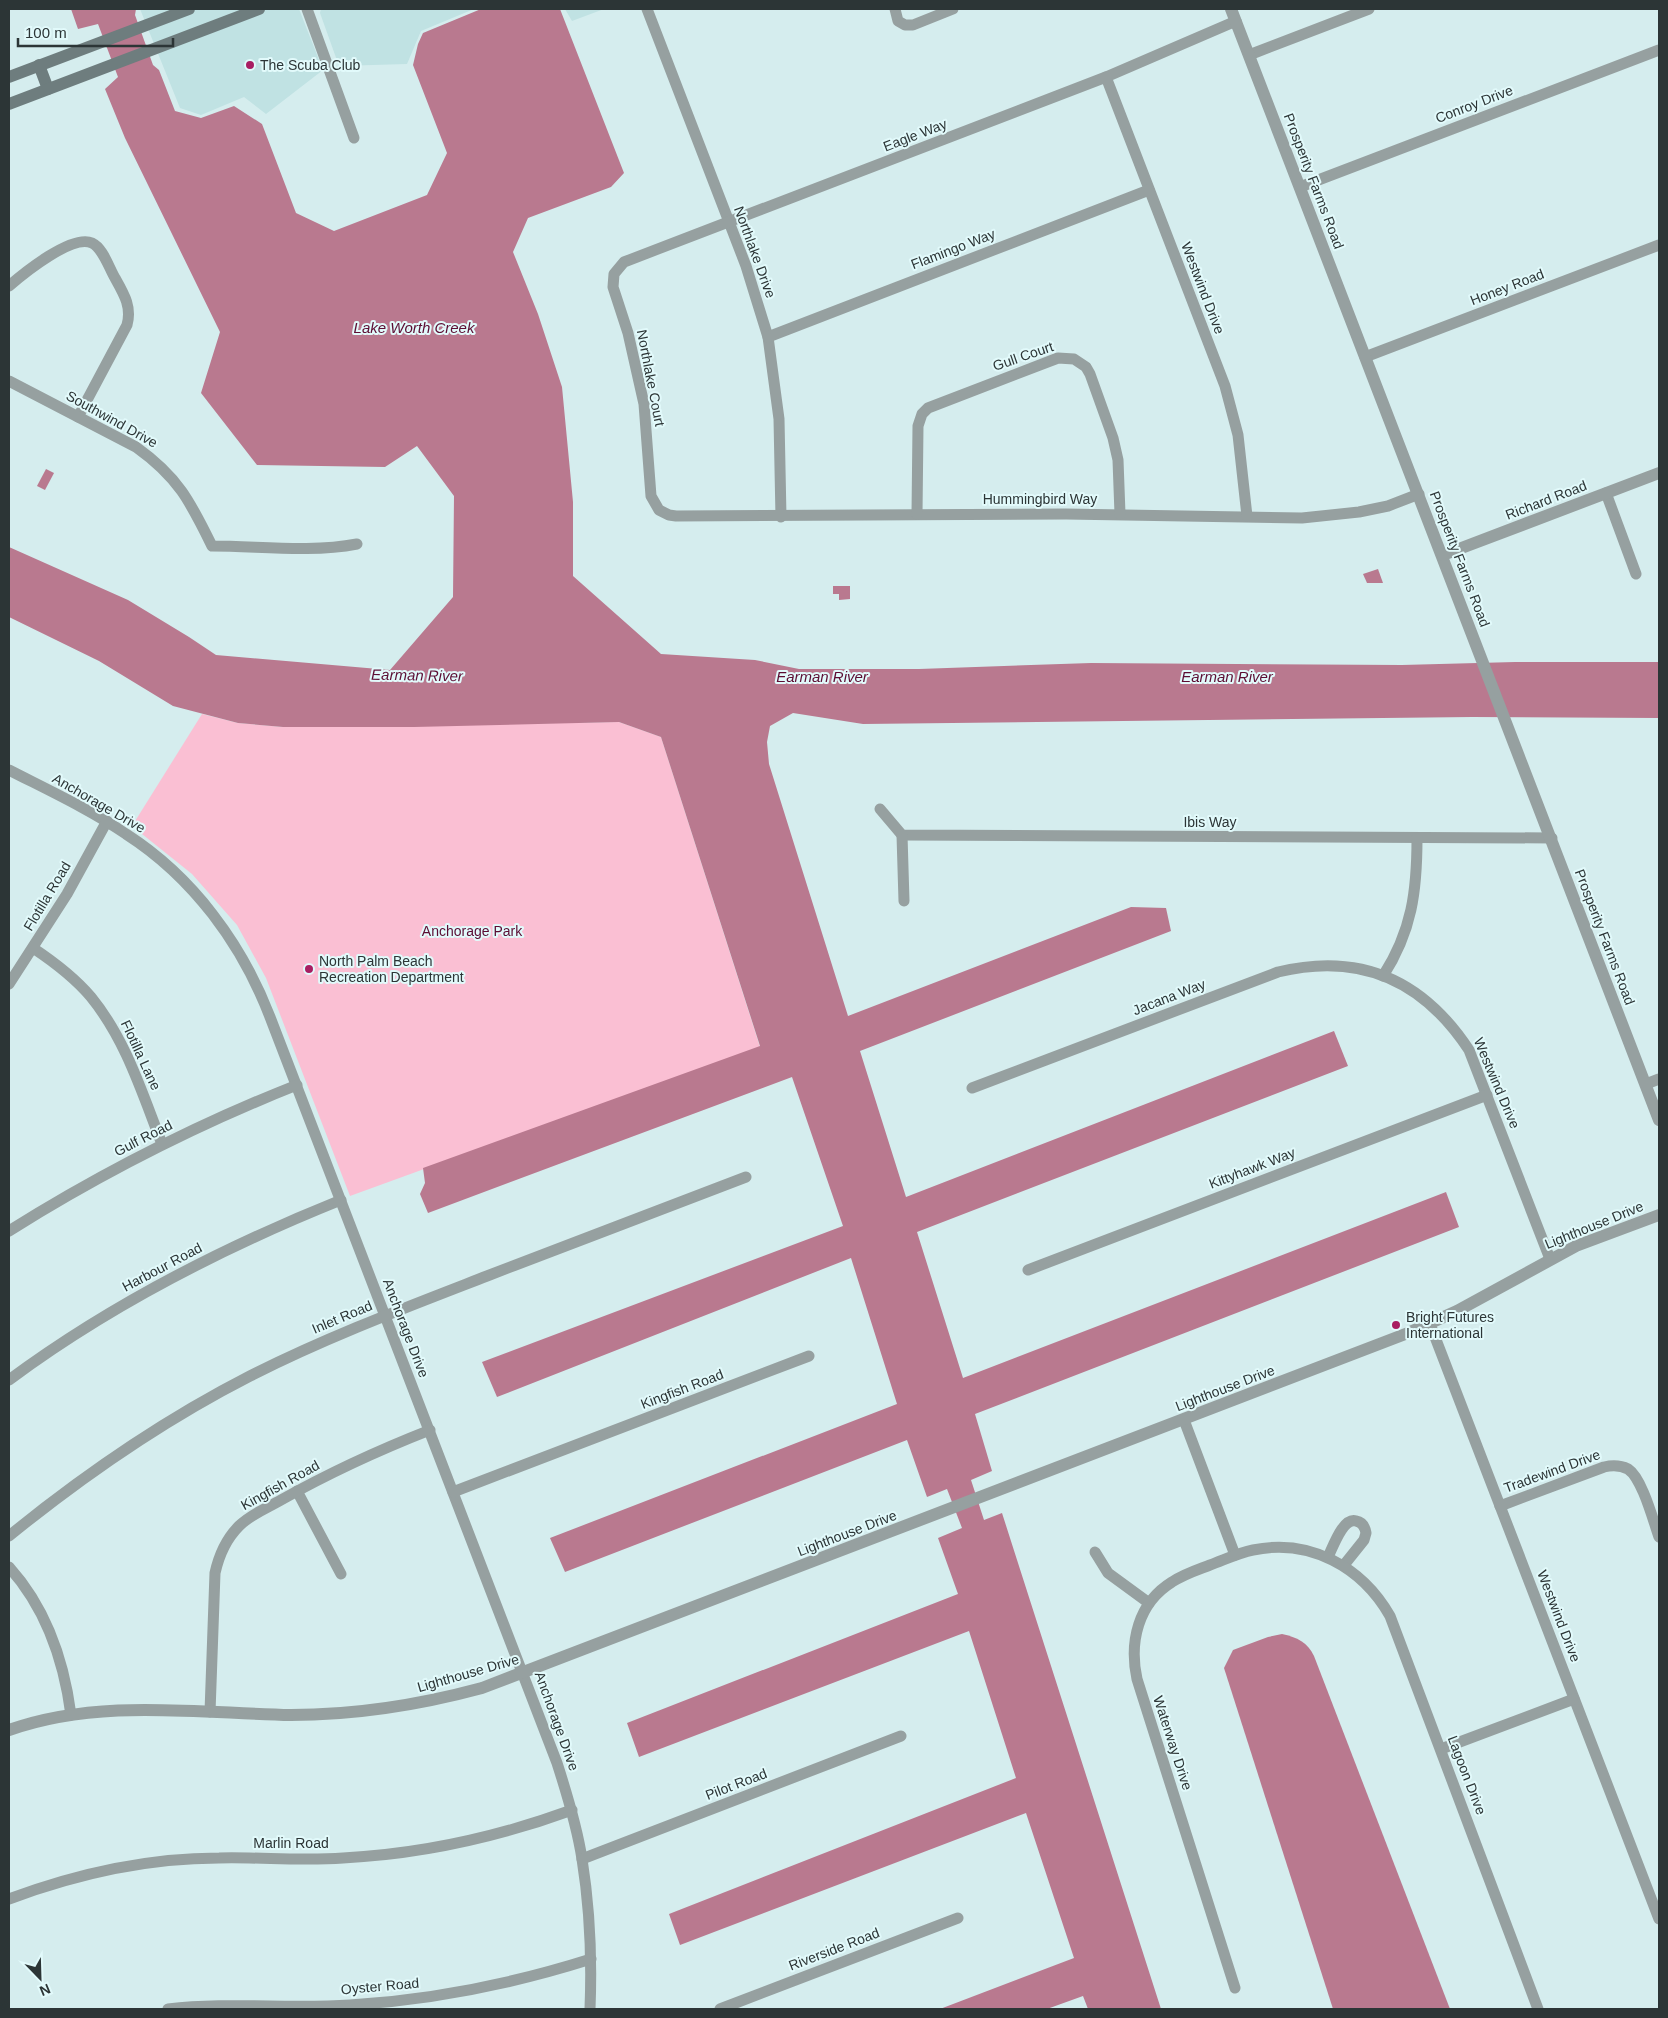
<svg xmlns="http://www.w3.org/2000/svg" width="1668" height="2018" font-family="Arial,sans-serif">
<style>
.built{fill:#c0e2e3}
.green{fill:#fabfd3}
.water{fill:#b9798f}
.lines{fill:none;stroke-linecap:round;stroke-linejoin:round}
.minor{stroke:#96a0a0;stroke-width:11}
.tertiary{stroke:#96a0a0;stroke-width:12}
.secondary{stroke:#6e7d7e;stroke-width:12}
.poi-dot{fill:#a81e62;stroke:#e2fafb;stroke-width:2}
.labels{text-anchor:middle;dominant-baseline:central;stroke-width:4;stroke-linejoin:round;paint-order:stroke}
.poi-label{font-size:14px;fill:#2c3536;stroke:#e2fafb;text-anchor:start}
.street-label{font-size:14px;fill:#2c3536;stroke:#e2fafb}
.park-label{font-size:14px;fill:#5b0c33;stroke:#e2fafb}
.water-label{font-size:15px;font-style:italic;fill:#5c0d33;stroke:#e2fafb}
</style>
<rect width="100%" height="100%" fill="#d5edee"/>
<g class="built">
<polygon points="140,9 299,9 323,70 266,114 244,97 201,115 180,108"/>
<polygon points="321,9 474,9 421,31 407,64 339,66 320,13"/>
<polygon points="565,9 604,9 572,21"/>
</g>
<polygon class="green" points="202,714 238,723 283,727 619,722 661,737 760,1047 350,1196 266,978 237,925 192,874 132,826"/>
<g class="water">
<polygon points="71,9 136,9 135,15 153,65 159,70 175,111 201,118 234,106 262,124 296,213 334,231 427,195 447,153 413,65 418,44 423,33 481,9 560,9 624,173 611,187 528,218 513,252 538,314 562,387 573,502 573,576 661,654 755,660 799,669 919,669 1091,663 1402,665 1515,662 1659,662 1659,718 1472,717 863,724 793,713 770,726 767,742 769,764 848,1016 1131,907 1166,908 1171,931 860,1051 906,1197 1334,1031 1348,1066 917,1232 963,1378 1446,1192 1459,1227 975,1414 992,1471 971,1480 984,1520 1002,1513 1161,2009 1088,2009 1083,1996 1047,2009 940,2009 1074,1958 1026,1813 680,1945 669,1914 1016,1778 969,1631 639,1757 627,1723 958,1594 938,1538 962,1528 947,1489 927,1497 907,1440 565,1572 550,1538 897,1404 851,1258 497,1397 482,1362 843,1226 792,1077 428,1213 420,1194 425,1183 423,1168 760,1046 661,737 619,722 414,727 283,727 238,723 173,706 99,661 9,617 9,547 128,600 189,637 216,655 390,670 453,597 454,496 417,446 385,467 257,465 201,393 220,332 125,138 105,89 118,77 98,24 78,29"/>
<polygon points="46,469 54,473 45,490 37,486"/>
<polygon points="1378,569 1383,583 1367,583 1363,574"/>
<polygon points="833,586 850,586 850,599 839,600 839,594 833,594"/>
<path d="M 1282,1634 C 1297,1637 1308,1643 1314,1656 L 1450,2009 L 1333,2009 L 1224,1668 L 1233,1650 L 1268,1637 Z"/>
</g>
<g class="lines">
<g class="minor">
<polyline points="307,9 354,138"/>
<polyline points="647,9 746,266 768,337 779,419 781,517"/>
<polyline points="895,9 898,21 905,25 913,25 953,9"/>
<polyline points="1236,21 1106,77 624,262 614,274 613,287 628,333 644,404 651,496 659,510 669,515 676,516 1066,514 1302,518 1359,512 1388,506 1419,494"/>
<polyline points="1249,55 1369,9"/>
<polyline points="1106,77 1225,386 1238,435 1247,516"/>
<polyline points="1300,187 1659,50"/>
<path d="M 9,286 C 24,273 72,234 92,243 C 103,248 109,268 115,278 C 124,294 132,307 127,325 L 78,417"/>
<polyline points="768,337 1149,190"/>
<polyline points="1365,357 1659,245"/>
<path d="M 9,381 L 136,447 C 178,477 190,501 212,546 C 259,546 310,553 357,544"/>
<polyline points="1606,493 1636,574"/>
<polyline points="917,514 918,426 922,414 928,408 1058,358 1074,359 1086,367 1090,374 1113,438 1118,460 1120,514"/>
<path d="M 9,770 C 48,790 89,809 126,834 C 193,877 242,944 270,1017 L 557,1763 C 567,1794 577,1826 582,1859 C 590,1909 592,1959 590,2009"/>
<polyline points="880,809 902,835 1552,838"/>
<polyline points="902,835 904,901"/>
<path d="M 33,948 C 54,962 75,978 91,997 C 126,1040 142,1093 162,1144"/>
<path d="M 1383,976 C 1412,931 1417,891 1417,838"/>
<polyline points="9,984 67,894 107,821"/>
<polyline points="1646,1084 1659,1079"/>
<path d="M 972,1088 L 1278,972 C 1360,952 1423,980 1469,1050 L 1550,1259"/>
<path d="M 9,1231 C 100,1174 196,1125 297,1085"/>
<polyline points="1028,1270 1487,1095"/>
<polyline points="1430,1324 1659,1919"/>
<path d="M 9,1380 C 110,1305 224,1247 341,1200"/>
<polyline points="1184,1420 1235,1555"/>
<polyline points="297,1491 341,1574"/>
<polyline points="453,1492 809,1356"/>
<path d="M 1500,1506 L 1604,1467 C 1613,1465 1620,1465 1628,1469 C 1642,1478 1653,1520 1659,1537"/>
<path d="M 9,1536 C 84,1475 164,1420 250,1376 C 327,1337 407,1307 487,1276 C 573,1243 660,1210 746,1177"/>
<polyline points="1095,1552 1108,1573 1149,1603"/>
<path d="M 1328,1557 C 1333,1547 1343,1517 1356,1521 C 1362,1522 1365,1527 1366,1533 L 1364,1540 L 1344,1565"/>
<path d="M 9,1567 C 46,1608 64,1661 71,1715"/>
<path d="M 210,1712 L 215,1573 C 219,1555 226,1539 239,1526 C 251,1514 267,1508 281,1500 C 329,1473 379,1450 430,1430"/>
<polyline points="1441,1749 1574,1699"/>
<polyline points="582,1859 901,1736"/>
<path d="M 9,1899 C 76,1874 147,1858 219,1858 C 260,1857 302,1861 343,1858 C 422,1854 498,1837 572,1810"/>
<path d="M 1235,1988 L 1137,1679 C 1129,1642 1138,1603 1172,1582 C 1184,1574 1197,1570 1210,1565 C 1224,1560 1238,1553 1253,1550 C 1310,1538 1362,1567 1390,1616 L 1538,2009"/>
<path d="M 168,2009 C 228,2002 289,2009 350,2005 C 432,2000 512,1984 591,1959"/>
<polyline points="720,2009 958,1918"/>
</g>
<g class="tertiary">
<polyline points="1231,9 1659,1120"/>
<polyline points="1443,555 1659,473"/>
<path d="M 9,1730 C 99,1698 197,1713 291,1715 C 357,1715 419,1705 482,1688 L 1408,1333 L 1457,1311 L 1576,1246 L 1659,1215"/>
</g>
<g class="secondary">
<polyline points="39,65 48,89"/>
<polyline points="9,77 189,9"/>
<polyline points="9,104 259,9"/>
</g>
</g>
<g class="poi-dot">
<circle cx="250" cy="65" r="5"/>
<circle cx="309" cy="969" r="5"/>
<circle cx="1396" cy="1325" r="5"/>
</g>
<g class="labels">
<g class="poi-label">
<text x="260" y="65">The Scuba Club</text>
<text x="319" y="961">North Palm Beach<tspan x="319" dy="16">Recreation Department</tspan></text>
<text x="1406" y="1317">Bright Futures<tspan x="1406" dy="16">International</tspan></text>
</g>
<g class="street-label">
<text transform="translate(1474 104) rotate(-21)">Conroy Drive</text>
<text transform="translate(915 135) rotate(-21)">Eagle Way</text>
<text transform="translate(1314 181) rotate(69)">Prosperity Farms Road</text>
<text transform="translate(953 249) rotate(-21)">Flamingo Way</text>
<text transform="translate(755 252) rotate(70)">Northlake Drive</text>
<text transform="translate(1507 287) rotate(-21)">Honey Road</text>
<text transform="translate(1203 288) rotate(69)">Westwind Drive</text>
<text transform="translate(1023 356) rotate(-19)">Gull Court</text>
<text transform="translate(651 378) rotate(79)">Northlake Court</text>
<text transform="translate(112 419) rotate(29)">Southwind Drive</text>
<text x="1040" y="499">Hummingbird Way</text>
<text transform="translate(1546 500) rotate(-21)">Richard Road</text>
<text transform="translate(1460 559) rotate(69)">Prosperity Farms Road</text>
<text transform="translate(99 803) rotate(30)">Anchorage Drive</text>
<text x="1210" y="822">Ibis Way</text>
<text transform="translate(47 896) rotate(-59)">Flotilla Road</text>
<text transform="translate(1605 937) rotate(69)">Prosperity Farms Road</text>
<text transform="translate(1169 997) rotate(-21)">Jacana Way</text>
<text transform="translate(141 1055) rotate(65)">Flotilla Lane</text>
<text transform="translate(1497 1083) rotate(67)">Westwind Drive</text>
<text transform="translate(143 1138) rotate(-27)">Gulf Road</text>
<text transform="translate(1252 1168) rotate(-21)">Kittyhawk Way</text>
<text transform="translate(1594 1225) rotate(-22)">Lighthouse Drive</text>
<text transform="translate(162 1267) rotate(-28)">Harbour Road</text>
<text transform="translate(342 1317) rotate(-23)">Inlet Road</text>
<text transform="translate(406 1328) rotate(69)">Anchorage Drive</text>
<text transform="translate(1225 1388) rotate(-21)">Lighthouse Drive</text>
<text transform="translate(682 1389) rotate(-21)">Kingfish Road</text>
<text transform="translate(1552 1471) rotate(-20)">Tradewind Drive</text>
<text transform="translate(280 1485) rotate(-29)">Kingfish Road</text>
<text transform="translate(847 1533) rotate(-21)">Lighthouse Drive</text>
<text transform="translate(1559 1616) rotate(69)">Westwind Drive</text>
<text transform="translate(468 1673) rotate(-16)">Lighthouse Drive</text>
<text transform="translate(557 1721) rotate(70)">Anchorage Drive</text>
<text transform="translate(1173 1743) rotate(72)">Waterway Drive</text>
<text transform="translate(1467 1775) rotate(69)">Lagoon Drive</text>
<text transform="translate(736 1784) rotate(-21)">Pilot Road</text>
<text x="291" y="1843">Marlin Road</text>
<text transform="translate(834 1949) rotate(-21)">Riverside Road</text>
<text transform="translate(380 1986) rotate(-5)">Oyster Road</text>
</g>
<g class="park-label">
<text x="472" y="931">Anchorage Park</text>
</g>
<g class="water-label">
<text x="414" y="327">Lake Worth Creek</text>
<text transform="translate(417 675) rotate(1)">Earman River</text>
<text x="822" y="676">Earman River</text>
<text x="1227" y="676">Earman River</text>
</g>
</g>
<rect width="1668" height="2018" fill="none" stroke="#2c3536" stroke-width="20"/>
<g transform="translate(40 1978) rotate(157)" stroke="#e2fafb" stroke-width="4" paint-order="stroke">
<path d="M0-4L9 19L0 12L-9 19Z" fill="#2c3536"/>
<text y="-8" font-size="14" font-weight="bold" text-anchor="middle" fill="#2c3536">N</text>
</g>
<path d="M18 38v8h155v-8" fill="none" stroke="#2c3536" stroke-width="2.5"/>
<text x="25" y="38" font-size="15" fill="#2c3536" stroke="#e2fafb" stroke-width="4" paint-order="stroke">100 m</text>
</svg>
